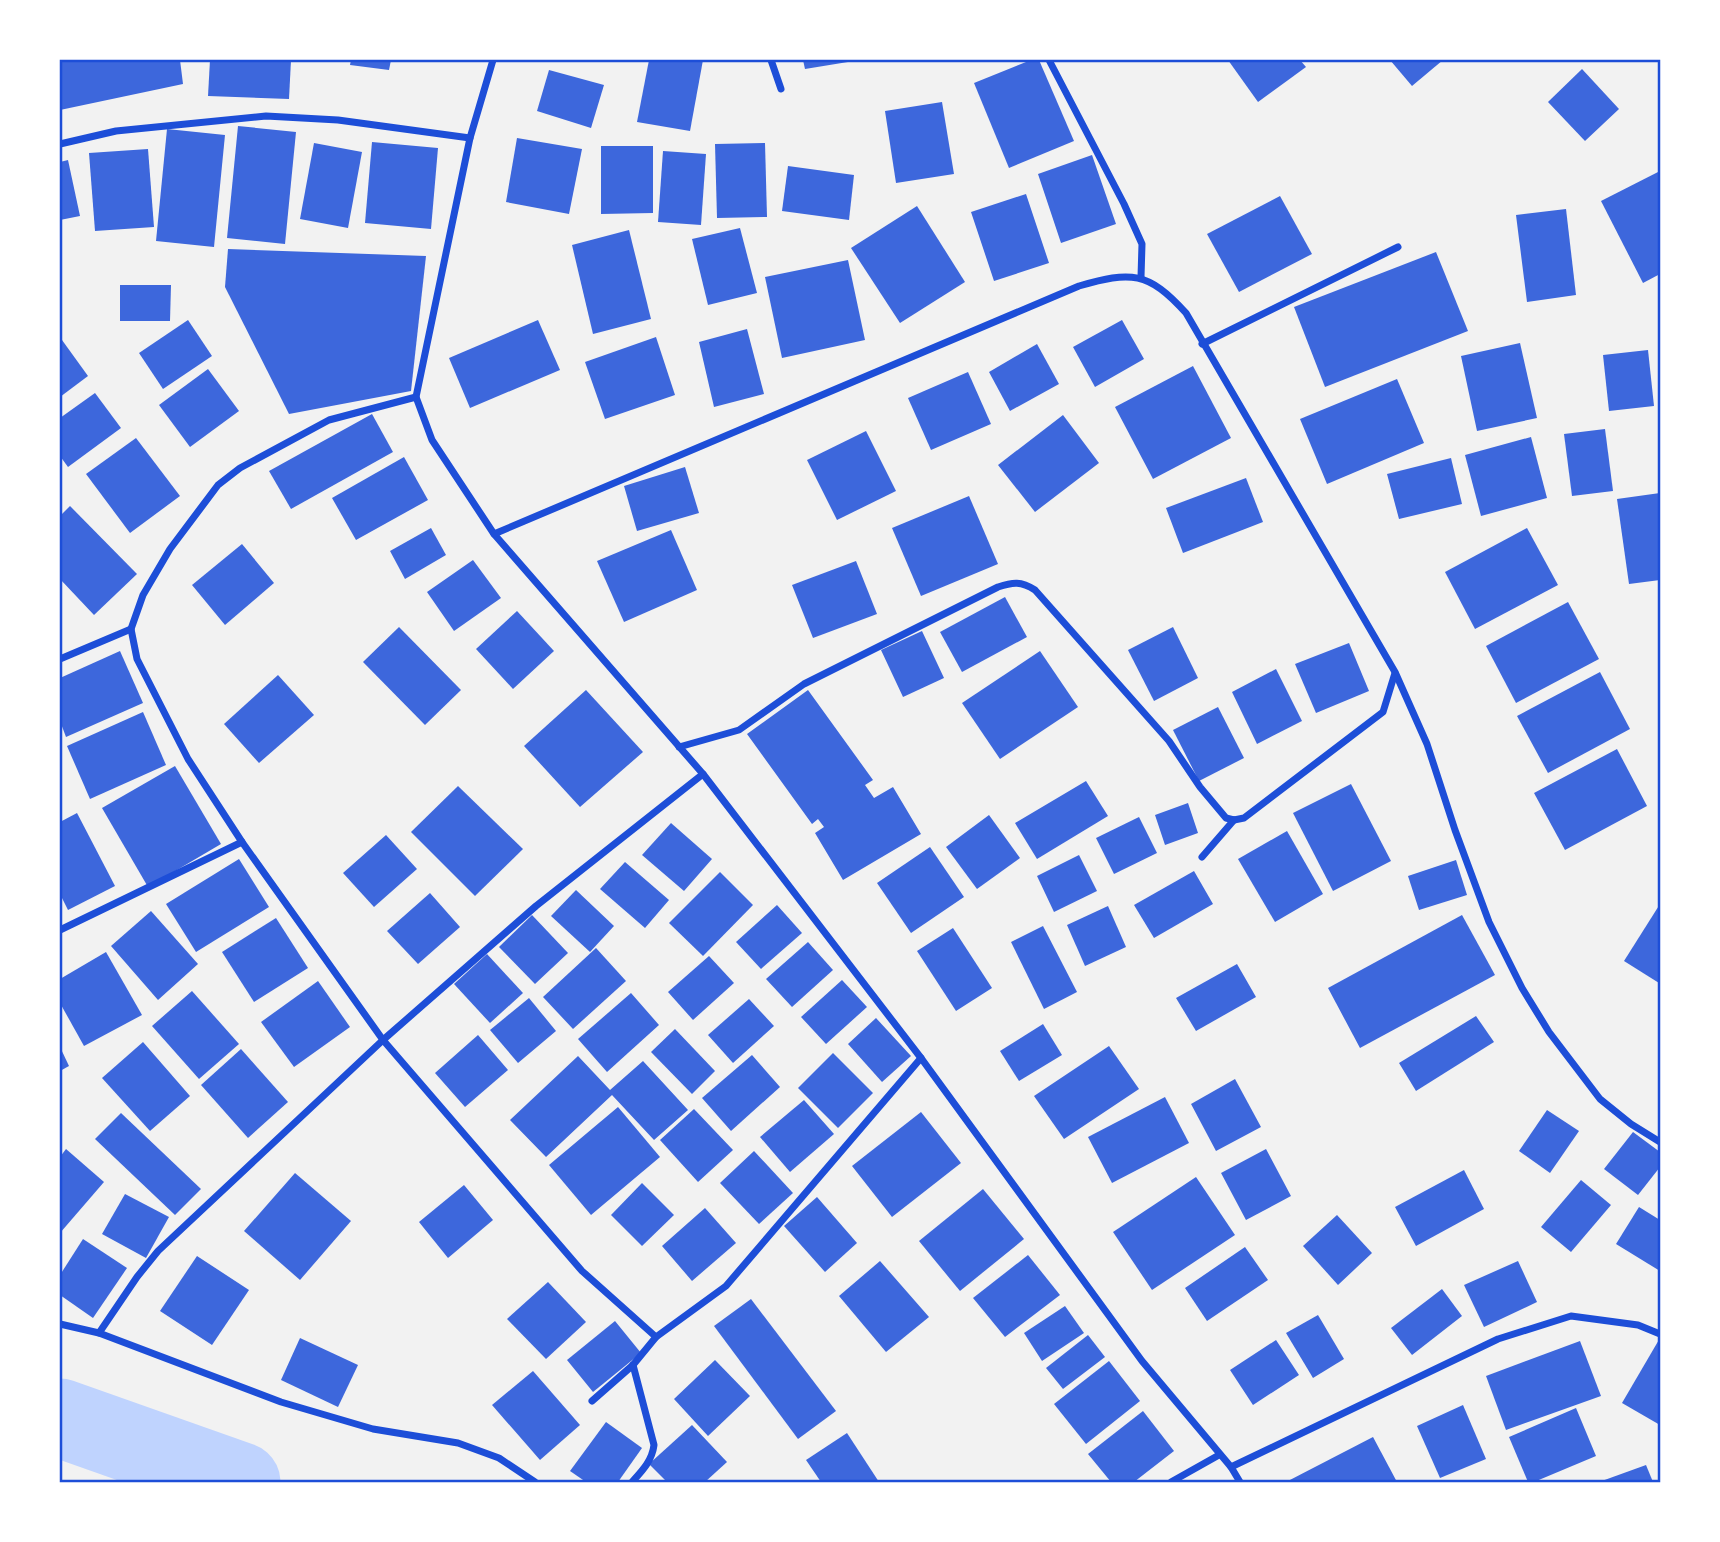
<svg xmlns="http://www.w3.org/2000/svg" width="1720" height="1542" font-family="'Work Sans',sans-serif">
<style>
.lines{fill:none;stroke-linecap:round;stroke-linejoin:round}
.river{stroke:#bfd3fe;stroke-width:79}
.building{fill:#3d67dc}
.minor{stroke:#1d4ed8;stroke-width:7}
.neatline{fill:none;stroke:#1d4ed8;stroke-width:2.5}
</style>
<rect width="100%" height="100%" fill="#f2f2f2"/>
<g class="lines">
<polyline class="river" points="60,1418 241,1482"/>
</g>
<g class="building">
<polygon points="60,60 180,60 183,84 60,110"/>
<polygon points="210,60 291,60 289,99 208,96"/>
<polygon points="351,60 391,60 389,70 350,65"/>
<polygon points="649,60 703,60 690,131 637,122"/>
<polygon points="803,60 854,60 854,61 805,69"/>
<polygon points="1031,60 1039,60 1074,141 1009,168 974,83"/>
<polygon points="1228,60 1300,60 1306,67 1258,102"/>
<polygon points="1390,60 1443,60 1412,86"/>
<polygon points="1582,69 1619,109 1585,141 1548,102"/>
<polygon points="549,70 604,85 591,128 537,111"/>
<polygon points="942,102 954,174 896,183 885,111"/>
<polygon points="238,126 296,132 285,244 227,238"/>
<polygon points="167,129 225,135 214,247 156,241"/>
<polygon points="517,138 582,149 569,214 506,202"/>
<polygon points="372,142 438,148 431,229 365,223"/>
<polygon points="314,143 362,152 348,228 300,219"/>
<polygon points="765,143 767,217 717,218 715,144"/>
<polygon points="601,146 653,146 653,213 601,214"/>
<polygon points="148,149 154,227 95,231 89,153"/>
<polygon points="663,151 706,154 701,225 658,222"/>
<polygon points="1092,155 1116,224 1061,243 1038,174"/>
<polygon points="68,160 80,216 60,220 60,162"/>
<polygon points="788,166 854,175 849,220 782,211"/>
<polygon points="1660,171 1660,274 1643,283 1601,201"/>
<polygon points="1026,194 1049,263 994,281 971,212"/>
<polygon points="1280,196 1312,254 1239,292 1207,234"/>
<polygon points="917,206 965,282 900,323 851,248"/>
<polygon points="1566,209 1576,295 1527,302 1516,215"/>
<polygon points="740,228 757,293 708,305 692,239"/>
<polygon points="629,230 651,319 593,334 572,245"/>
<polygon points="228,249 426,256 411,391 289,414 225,287"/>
<polygon points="1436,252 1468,331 1325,387 1294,307"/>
<polygon points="848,260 865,340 782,358 765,277"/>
<polygon points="120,285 171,285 170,321 120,321"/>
<polygon points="188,320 212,356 163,389 139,353"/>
<polygon points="538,320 560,370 470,408 449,358"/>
<polygon points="1122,320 1144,359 1095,387 1073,347"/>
<polygon points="747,329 764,394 714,407 699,342"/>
<polygon points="656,337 675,395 605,419 585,362"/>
<polygon points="62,340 88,376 60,397 60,342"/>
<polygon points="1520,343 1537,418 1477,431 1461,356"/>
<polygon points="1037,344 1059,384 1010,411 989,372"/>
<polygon points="1648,350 1654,406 1609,411 1603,355"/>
<polygon points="1193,366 1231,438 1153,479 1115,407"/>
<polygon points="208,369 239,411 190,447 159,405"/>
<polygon points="968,372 991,424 931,450 908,398"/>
<polygon points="1397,379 1424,443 1327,484 1300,419"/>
<polygon points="95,393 121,428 68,467 60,456 60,418"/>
<polygon points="372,414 393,452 291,509 269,471"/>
<polygon points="1063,415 1099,463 1035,512 998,465"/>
<polygon points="1605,429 1613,491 1572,496 1564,434"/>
<polygon points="866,431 896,491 837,520 807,460"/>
<polygon points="1531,437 1547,498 1481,516 1465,455"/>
<polygon points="136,438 180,496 130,533 86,474"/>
<polygon points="404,457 428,500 356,540 332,498"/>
<polygon points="1451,458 1462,504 1399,519 1387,474"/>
<polygon points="685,467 699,513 637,531 624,486"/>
<polygon points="1246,478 1263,522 1183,553 1166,508"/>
<polygon points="1660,493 1660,580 1629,584 1617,499"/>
<polygon points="969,496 998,564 921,596 892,528"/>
<polygon points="70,506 137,574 94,615 60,579 60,516"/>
<polygon points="431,528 446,555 405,579 390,551"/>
<polygon points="1527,528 1558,585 1475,629 1445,572"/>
<polygon points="671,530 697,590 624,622 597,561"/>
<polygon points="242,544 274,583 225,625 192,585"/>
<polygon points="473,560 501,598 454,631 427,592"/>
<polygon points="856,561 877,614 813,638 792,585"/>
<polygon points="1005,597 1027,637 962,672 940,632"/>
<polygon points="1568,602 1599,659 1516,703 1486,646"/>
<polygon points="517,611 554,651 513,689 476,649"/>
<polygon points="399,627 461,690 425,725 363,662"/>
<polygon points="1173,627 1198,678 1154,701 1128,650"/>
<polygon points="922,631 944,678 903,697 881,650"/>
<polygon points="1349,643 1369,691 1316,713 1295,664"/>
<polygon points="120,651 143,703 66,737 60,721 60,678"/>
<polygon points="1040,651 1078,707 1000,759 962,703"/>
<polygon points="1276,669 1302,721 1257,744 1232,692"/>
<polygon points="1600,672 1630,729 1548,773 1517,716"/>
<polygon points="278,675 314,715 259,763 224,724"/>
<polygon points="586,690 643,752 580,807 524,746"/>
<polygon points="808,690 873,780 865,785 874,798 893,787 921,834 843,880 815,833 824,827 818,819 812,824 747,734"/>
<polygon points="1218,707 1244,758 1199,781 1173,730"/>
<polygon points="143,712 166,765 90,799 67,746"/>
<polygon points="1617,749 1647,806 1565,850 1534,793"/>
<polygon points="175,766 221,844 148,887 102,808"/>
<polygon points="1086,781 1108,816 1037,859 1015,823"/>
<polygon points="1351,784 1391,861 1333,891 1293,813"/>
<polygon points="458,786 523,849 475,896 411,832"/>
<polygon points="1188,803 1198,833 1165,845 1155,815"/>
<polygon points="77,813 115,886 68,910 60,894 60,822"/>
<polygon points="989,815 1020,858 977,889 946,847"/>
<polygon points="1139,817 1157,853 1114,874 1096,838"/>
<polygon points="671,823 712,859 684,891 642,855"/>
<polygon points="1287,831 1323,894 1275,922 1238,859"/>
<polygon points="386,835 417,869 374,907 343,873"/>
<polygon points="930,847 964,897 911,933 877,883"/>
<polygon points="1079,855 1097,891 1054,912 1037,876"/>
<polygon points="239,859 269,907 196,952 166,904"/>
<polygon points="1456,860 1467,895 1419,910 1408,876"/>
<polygon points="625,862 669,900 645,928 600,889"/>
<polygon points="1194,871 1213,904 1154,938 1134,905"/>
<polygon points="720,872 753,905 703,956 669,923"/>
<polygon points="576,890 614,926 590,952 551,916"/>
<polygon points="430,893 460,927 418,964 387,931"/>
<polygon points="1660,904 1660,981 1659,983 1624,961"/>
<polygon points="777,905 802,933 761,969 736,942"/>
<polygon points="1108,906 1126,947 1085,966 1067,925"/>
<polygon points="151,911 198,964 158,1000 111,946"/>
<polygon points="532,915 568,953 535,984 499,947"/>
<polygon points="1462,915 1495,975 1360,1048 1328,988"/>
<polygon points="276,918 308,968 254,1002 222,952"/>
<polygon points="1043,926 1077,992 1044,1009 1011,942"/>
<polygon points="953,928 992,988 956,1011 917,951"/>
<polygon points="808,942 833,970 792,1007 766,979"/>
<polygon points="596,948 626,981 573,1029 543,997"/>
<polygon points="106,952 142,1015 84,1046 60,1003 60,979"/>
<polygon points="487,954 523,993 490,1023 454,984"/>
<polygon points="709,956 734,983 693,1020 668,992"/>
<polygon points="1237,964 1256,997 1196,1031 1176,998"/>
<polygon points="842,980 867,1007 826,1044 801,1017"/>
<polygon points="318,981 350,1027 294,1067 261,1022"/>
<polygon points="192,991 239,1044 199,1079 152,1026"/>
<polygon points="631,993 659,1025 607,1072 578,1039"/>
<polygon points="529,998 556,1031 518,1063 490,1030"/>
<polygon points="749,999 774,1026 733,1063 708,1035"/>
<polygon points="1476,1016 1494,1042 1416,1091 1399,1063"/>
<polygon points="876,1018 911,1056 882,1082 848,1044"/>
<polygon points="1043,1024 1062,1055 1019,1081 1000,1051"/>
<polygon points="675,1029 715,1071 692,1094 651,1052"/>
<polygon points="478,1035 508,1070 465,1107 435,1073"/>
<polygon points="143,1042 190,1096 150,1131 102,1078"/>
<polygon points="1109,1046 1139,1089 1064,1139 1034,1096"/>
<polygon points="60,1047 69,1066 60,1071"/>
<polygon points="241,1049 288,1102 248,1138 201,1085"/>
<polygon points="833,1053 873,1093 838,1128 798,1088"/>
<polygon points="752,1055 780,1087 731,1131 702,1098"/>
<polygon points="578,1056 610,1090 643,1061 688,1110 654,1140 612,1095 546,1157 510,1120"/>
<polygon points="1235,1079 1261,1127 1216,1151 1191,1104"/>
<polygon points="1165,1097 1189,1143 1112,1183 1088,1137"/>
<polygon points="804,1100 834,1134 790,1172 760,1137"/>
<polygon points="618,1107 660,1157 591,1215 549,1165"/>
<polygon points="694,1109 733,1150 698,1182 660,1140"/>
<polygon points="1547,1110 1579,1131 1550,1173 1519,1151"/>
<polygon points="921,1112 961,1163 892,1217 852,1166"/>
<polygon points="121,1113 201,1189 175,1215 95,1139"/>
<polygon points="1633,1132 1660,1152 1660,1167 1638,1195 1604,1169"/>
<polygon points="66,1149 104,1182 60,1233 60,1157"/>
<polygon points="1266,1149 1291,1196 1246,1220 1221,1173"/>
<polygon points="754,1151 793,1193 759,1224 720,1183"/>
<polygon points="1464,1170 1484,1209 1416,1246 1395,1207"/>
<polygon points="295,1173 351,1221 300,1280 244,1231"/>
<polygon points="1196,1177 1235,1235 1152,1290 1113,1232"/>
<polygon points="1581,1180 1611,1205 1571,1252 1541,1227"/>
<polygon points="642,1183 674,1215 642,1246 611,1215"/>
<polygon points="464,1185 493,1220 448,1258 419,1222"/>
<polygon points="983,1189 1024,1239 960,1291 919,1241"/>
<polygon points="125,1194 169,1217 146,1258 102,1234"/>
<polygon points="817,1197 857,1243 825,1272 784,1226"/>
<polygon points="1639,1207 1660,1220 1660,1271 1616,1244"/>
<polygon points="705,1208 736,1243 692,1281 662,1246"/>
<polygon points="1337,1215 1372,1253 1338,1285 1303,1246"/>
<polygon points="83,1239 127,1268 93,1318 60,1295 60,1275"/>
<polygon points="1245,1247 1268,1280 1207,1321 1185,1288"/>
<polygon points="1028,1255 1060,1295 1005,1337 973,1298"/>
<polygon points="197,1256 249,1290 212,1345 160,1311"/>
<polygon points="880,1261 929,1317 886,1352 839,1296"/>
<polygon points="1518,1261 1537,1302 1484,1327 1464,1285"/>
<polygon points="548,1282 586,1322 546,1359 507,1319"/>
<polygon points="1442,1289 1462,1316 1412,1355 1391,1328"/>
<polygon points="751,1299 836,1411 798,1439 714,1326"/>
<polygon points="1065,1306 1084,1333 1042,1361 1024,1333"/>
<polygon points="1318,1315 1344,1359 1313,1378 1286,1333"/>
<polygon points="615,1321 641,1353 593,1392 567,1360"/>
<polygon points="1088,1335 1105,1357 1063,1389 1046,1368"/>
<polygon points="300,1338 358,1365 338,1407 281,1380"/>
<polygon points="1660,1338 1660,1425 1622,1403"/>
<polygon points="1276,1340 1299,1375 1253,1405 1230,1370"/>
<polygon points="1580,1341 1601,1396 1506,1430 1486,1376"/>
<polygon points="715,1360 750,1396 708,1436 674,1399"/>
<polygon points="1109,1361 1140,1401 1086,1444 1054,1404"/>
<polygon points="533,1371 580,1425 540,1460 492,1405"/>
<polygon points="1463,1405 1486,1459 1440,1478 1417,1426"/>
<polygon points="1576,1408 1596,1456 1534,1482 1528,1482 1509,1437"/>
<polygon points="1143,1411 1174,1451 1134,1482 1111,1482 1088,1454"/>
<polygon points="606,1422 642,1448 618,1482 586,1482 570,1471"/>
<polygon points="692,1425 727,1462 705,1482 667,1482 649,1464"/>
<polygon points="847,1433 879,1482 821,1482 806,1460"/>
<polygon points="1373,1437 1397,1482 1286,1482"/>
<polygon points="1646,1465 1653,1482 1599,1482"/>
</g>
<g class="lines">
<g class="minor">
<polyline points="493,60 470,138 416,397 432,440 494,534 703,774 921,1058 1142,1361 1231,1467 1240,1482"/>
<polyline points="771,60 781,89"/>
<polyline points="1049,60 1124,204 1142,244 1141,277"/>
<polyline points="60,144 116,131 266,116 338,120 470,138"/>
<polyline points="1202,344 1398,247"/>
<polyline points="416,397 329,420 240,468 218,485 170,549 143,595 131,629 137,659 188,759 242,842 383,1040 582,1271 656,1337"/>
<path d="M 494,534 L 1079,286 C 1131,271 1148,271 1186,313 L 1395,672 L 1427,744 L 1455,830 L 1489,922 L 1522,988 L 1549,1032 L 1600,1099 L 1631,1124 L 1660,1142"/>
<polyline points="60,659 131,629"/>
<path d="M 679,747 L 739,730 L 804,684 L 998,587 C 1013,582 1021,581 1035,590 L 1169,741 L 1200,787 L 1226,818 L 1234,820 L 1244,818 L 1383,712 L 1395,673"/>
<polyline points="1202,857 1234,820"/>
<polyline points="60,930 242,842"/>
<polyline points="60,1324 99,1333 137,1277 158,1251 383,1040 536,906 703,774"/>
<polyline points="99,1333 281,1402 373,1429 458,1443 499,1458 535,1482"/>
<polyline points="592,1401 633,1365 656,1337 726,1286 921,1058"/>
<polyline points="1231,1467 1498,1339 1571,1316 1638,1325 1660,1334"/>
<path d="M 632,1482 C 642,1471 652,1461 654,1445 L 633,1365"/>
<polyline points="1171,1482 1219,1455"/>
</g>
</g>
<rect width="1720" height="1542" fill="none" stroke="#ffffff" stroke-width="122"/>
<rect x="61" y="61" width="1598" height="1420" class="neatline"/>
</svg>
